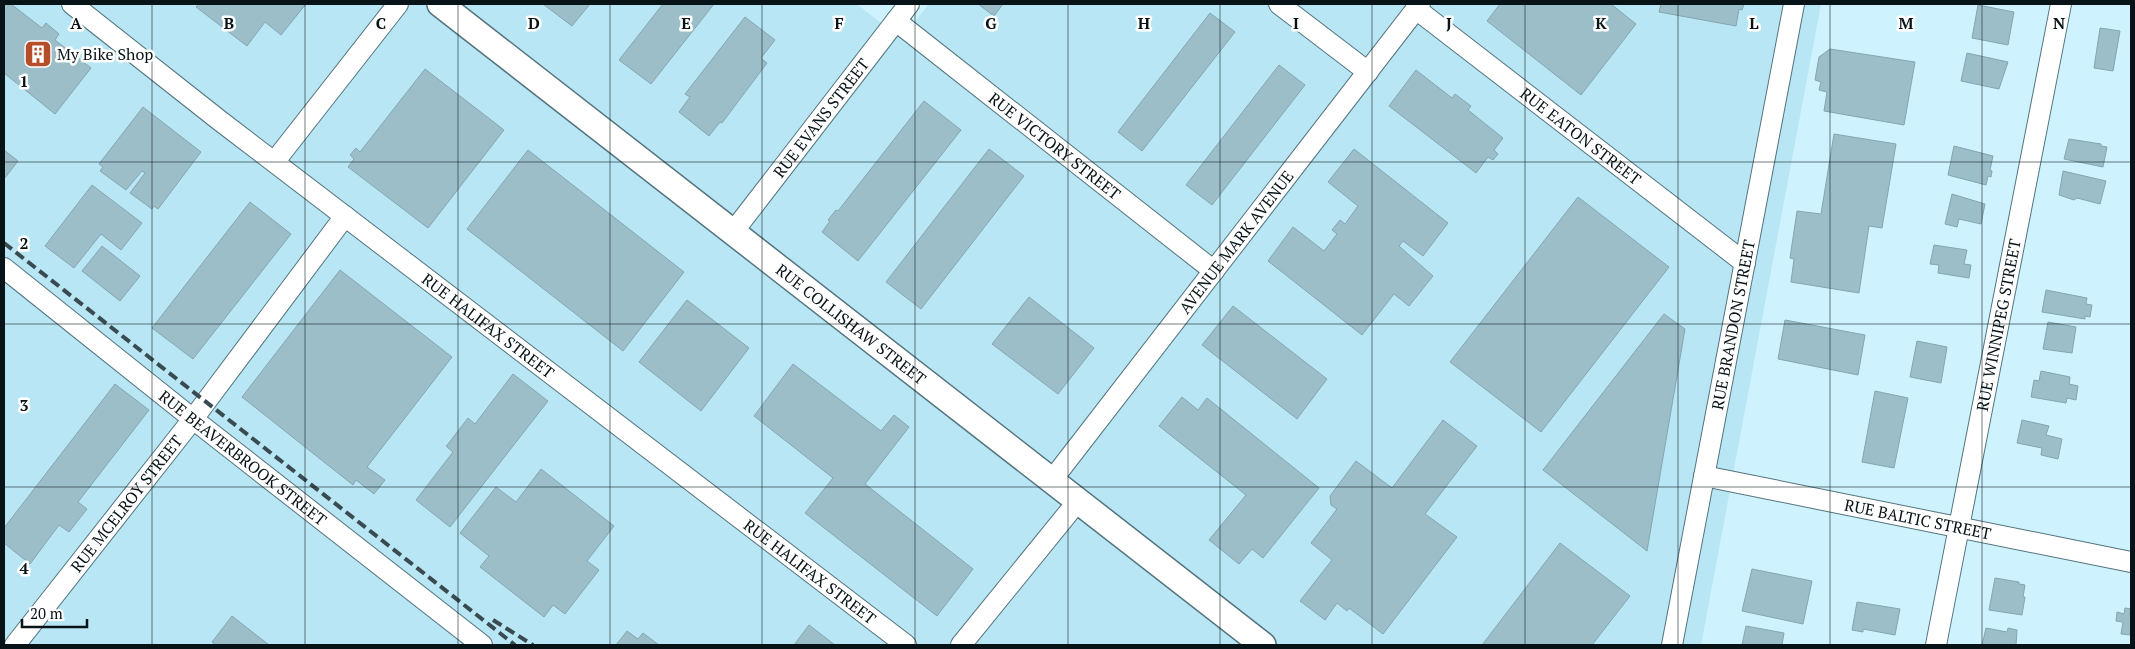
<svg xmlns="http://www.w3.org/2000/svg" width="2135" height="649" font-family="'PT Serif',serif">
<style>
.built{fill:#b9e6f4}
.building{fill:#9cbec9;stroke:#84a6b1}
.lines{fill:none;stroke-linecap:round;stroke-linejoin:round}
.minor-casing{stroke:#53747e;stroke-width:22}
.tertiary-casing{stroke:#53747e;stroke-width:28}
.minor{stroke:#fff;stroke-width:20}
.tertiary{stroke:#fff;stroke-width:25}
.rail{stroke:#394b51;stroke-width:4;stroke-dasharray:10 5;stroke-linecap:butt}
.grid{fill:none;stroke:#071317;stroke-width:1;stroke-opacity:0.55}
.labels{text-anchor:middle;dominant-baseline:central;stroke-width:5;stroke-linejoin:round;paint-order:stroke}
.poi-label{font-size:16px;fill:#071317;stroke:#fff;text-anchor:start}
.street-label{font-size:16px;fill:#071317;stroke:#fff}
.grid-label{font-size:16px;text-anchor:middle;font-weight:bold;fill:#071317;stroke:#fff;stroke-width:5;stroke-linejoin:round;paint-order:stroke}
</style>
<rect width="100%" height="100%" fill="#cef2fe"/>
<polygon class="built" points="4,4 857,4 901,39 929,4 1821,4 1701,645 4,645"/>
<g class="building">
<polygon points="4,4 11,4 42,28 46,23 59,34 55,40 91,68 55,114 4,73"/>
<polygon points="199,4 306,4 281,35 265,22 247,46 196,7"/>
<polygon points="543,4 590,4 572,26"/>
<polygon points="663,4 714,4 651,84 619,60"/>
<polygon points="978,4 1003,4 994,16"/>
<polygon points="1500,4 1611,4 1636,24 1581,95 1487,21"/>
<polygon points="1661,4 1744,4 1742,10 1739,9 1736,26 1659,12"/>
<polygon points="1978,5 2014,12 2008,45 1972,38"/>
<polygon points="1210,13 1235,32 1142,151 1118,132"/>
<polygon points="745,17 775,40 761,58 767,63 722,123 720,122 709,136 679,112 690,97 685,94"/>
<polygon points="2100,28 2120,31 2113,71 2094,68"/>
<polygon points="1830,49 1915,62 1904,125 1824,111 1827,92 1819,90 1821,82 1815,80 1819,57"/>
<polygon points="1967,53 2008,62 1999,89 1961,81"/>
<polygon points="1279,65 1305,85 1212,205 1186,185"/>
<polygon points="425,69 504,130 428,228 348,167 354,159 350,155 356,148 360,152"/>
<polygon points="1416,70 1452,98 1455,94 1471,106 1468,110 1503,138 1494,150 1498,154 1493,160 1488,157 1476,173 1389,106"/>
<polygon points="924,101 961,130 858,261 822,232 830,221 828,220 836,210 838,211"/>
<polygon points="143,107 201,152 158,209 154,206 152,209 130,193 145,173 142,171 126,190 100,171 103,167 99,164"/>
<polygon points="1834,134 1896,144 1882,228 1869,226 1859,293 1791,282 1794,259 1790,258 1797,211 1821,214"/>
<polygon points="2069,139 2101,144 2101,146 2107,147 2103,167 2064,159"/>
<polygon points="1954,146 1993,156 1990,170 1992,171 1991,177 1988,176 1986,185 1948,175"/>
<polygon points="989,149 1024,176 921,309 886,282"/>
<polygon points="1354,149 1448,223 1423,256 1403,241 1399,246 1433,276 1409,306 1394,294 1362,335 1268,261 1293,227 1324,251 1337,234 1332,230 1340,220 1345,224 1358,206 1328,182"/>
<polygon points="4,150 18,161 4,179"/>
<polygon points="528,150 684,272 623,351 467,229"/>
<polygon points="2063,171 2106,181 2100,204 2077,198 2074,200 2059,195"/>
<polygon points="92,185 142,223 121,250 101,234 74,268 45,246"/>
<polygon points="1952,194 1985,204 1981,224 1959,219 1957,227 1945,224"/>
<polygon points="1578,197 1669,267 1541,432 1450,362"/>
<polygon points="250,202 291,234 193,359 152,328"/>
<polygon points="1934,245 1967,250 1964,264 1971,265 1969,278 1938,273 1939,265 1930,264"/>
<polygon points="102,246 140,276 120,301 82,271"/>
<polygon points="340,270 452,357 367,467 385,480 374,494 356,480 353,485 242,397"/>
<polygon points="2046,290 2087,298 2086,304 2092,305 2090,317 2085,316 2085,319 2042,312"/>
<polygon points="1029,297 1094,348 1058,394 992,344"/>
<polygon points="687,300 749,348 701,411 639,362"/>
<polygon points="1233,306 1327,379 1297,419 1202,345"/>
<polygon points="1664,314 1685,329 1647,551 1543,470"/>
<polygon points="1785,320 1865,335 1858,375 1778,359"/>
<polygon points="2048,322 2076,327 2072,353 2043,349"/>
<polygon points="1917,341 1947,347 1941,383 1910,377"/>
<polygon points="793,364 881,431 894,415 909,427 865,484 973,569 937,616 805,513 833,478 754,416"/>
<polygon points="2041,371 2070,377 2069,384 2078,386 2076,400 2067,398 2066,403 2031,397 2034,380 2039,381"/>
<polygon points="513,374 548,401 450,527 416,500 453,452 446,446 448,444 468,418 475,424"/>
<polygon points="115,384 149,410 78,502 87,509 69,532 59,525 30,564 4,543 4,528"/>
<polygon points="1875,391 1908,398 1894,468 1862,462"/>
<polygon points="1182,397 1198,410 1207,398 1319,488 1263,558 1252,549 1239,564 1209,540 1246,495 1159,426"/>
<polygon points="1443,420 1477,446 1425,514 1457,537 1383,634 1349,608 1347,611 1337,603 1325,620 1300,601 1332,560 1311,543 1337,509 1331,505 1330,496 1356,461 1392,488"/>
<polygon points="2022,420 2049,426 2046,435 2062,439 2058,459 2041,455 2042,448 2017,443"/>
<polygon points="541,469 614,526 587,561 599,570 565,614 553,605 544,617 480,567 489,556 460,533 496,487 516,502"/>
<polygon points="1560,543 1630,596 1592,645 1482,645"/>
<polygon points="1752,569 1812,581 1803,624 1742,611"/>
<polygon points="1995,578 2019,582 2019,584 2025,585 2023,597 2025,597 2022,615 1989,610"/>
<polygon points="1857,602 1900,609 1895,635 1863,629 1863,632 1852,630"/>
<polygon points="2125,608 2131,609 2131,635 2121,634 2123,622 2116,621 2117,612 2124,614"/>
<polygon points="232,616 269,645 216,645 212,642"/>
<polygon points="809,625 835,645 794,645"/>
<polygon points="1746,626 1784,633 1782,645 1742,645"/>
<polygon points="1986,628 2007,632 2008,628 2017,630 2016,645 1982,645"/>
<polygon points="627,631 638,639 643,633 659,645 616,645"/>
</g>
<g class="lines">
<g class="minor-casing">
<g id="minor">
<path id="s1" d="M 72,4 L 219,120 L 906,645"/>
<polyline points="1279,4 1368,72"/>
<path id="s2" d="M 1416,9 L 1745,263"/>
<path id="s3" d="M 896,21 L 1214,271"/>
<polyline points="275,161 398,4"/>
<path id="s4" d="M 733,232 L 909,4"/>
<path id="s5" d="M 4,268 L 193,419 L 482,645"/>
<path id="s6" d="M 1704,476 L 2131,562"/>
<path id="s7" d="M 1052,480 L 1420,4"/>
<path id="s8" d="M 15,645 L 193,419 L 345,216"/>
<polyline points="961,645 1078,501"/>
<path id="s9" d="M 1672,645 L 1794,4"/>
<path id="s10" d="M 1936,645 L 2061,4"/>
</g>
</g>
<g class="tertiary-casing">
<g id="tertiary">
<path id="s11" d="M 440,4 L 1263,645"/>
</g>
</g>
<use href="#minor" class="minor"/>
<use href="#tertiary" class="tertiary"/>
<g class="rail">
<polyline points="4,243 515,645"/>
<polyline points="493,620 533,645"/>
</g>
</g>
<path class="grid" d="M 152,4 L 152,645M 305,4 L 305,645M 458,4 L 458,645M 610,4 L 610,645M 762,4 L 762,645M 915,4 L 915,645M 1068,4 L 1068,645M 1220,4 L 1220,645M 1372,4 L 1372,645M 1525,4 L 1525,645M 1678,4 L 1678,645M 1830,4 L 1830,645M 1982,4 L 1982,645M 4,162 L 2131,162M 4,324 L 2131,324M 4,487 L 2131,487"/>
<defs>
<g id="building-square" transform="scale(1.4375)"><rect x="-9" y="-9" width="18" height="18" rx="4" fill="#b44d28" stroke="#fff"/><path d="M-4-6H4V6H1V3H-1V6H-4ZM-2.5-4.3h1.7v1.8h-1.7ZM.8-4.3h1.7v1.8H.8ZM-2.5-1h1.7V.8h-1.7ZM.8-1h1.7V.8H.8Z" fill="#fff"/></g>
</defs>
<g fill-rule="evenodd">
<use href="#building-square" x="38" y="54"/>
</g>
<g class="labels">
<g class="poi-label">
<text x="57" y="54">My Bike Shop</text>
</g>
<g class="street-label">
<text stroke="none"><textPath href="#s4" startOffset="144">RUE EVANS STREET</textPath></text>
<text stroke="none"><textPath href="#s2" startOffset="208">RUE EATON STREET</textPath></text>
<text stroke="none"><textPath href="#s3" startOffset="202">RUE VICTORY STREET</textPath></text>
<text stroke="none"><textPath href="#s7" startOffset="301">AVENUE MARK AVENUE</textPath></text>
<text stroke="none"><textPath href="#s11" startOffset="521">RUE COLLISHAW STREET</textPath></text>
<text stroke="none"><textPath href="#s10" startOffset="326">RUE WINNIPEG STREET</textPath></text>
<text stroke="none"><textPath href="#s9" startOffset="326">RUE BRANDON STREET</textPath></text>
<text stroke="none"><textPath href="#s1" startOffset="526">RUE HALIFAX STREET</textPath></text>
<text stroke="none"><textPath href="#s5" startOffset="305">RUE BEAVERBROOK STREET</textPath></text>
<text stroke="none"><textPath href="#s8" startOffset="180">RUE MCELROY STREET</textPath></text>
<text stroke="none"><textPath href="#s6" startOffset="218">RUE BALTIC STREET</textPath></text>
<text stroke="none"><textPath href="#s1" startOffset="931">RUE HALIFAX STREET</textPath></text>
</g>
</g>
<g class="grid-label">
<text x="76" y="29">A</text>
<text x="229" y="29">B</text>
<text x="381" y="29">C</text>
<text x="534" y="29">D</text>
<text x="686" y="29">E</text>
<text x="839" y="29">F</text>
<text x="991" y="29">G</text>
<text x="1144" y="29">H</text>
<text x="1296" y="29">I</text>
<text x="1449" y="29">J</text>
<text x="1601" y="29">K</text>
<text x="1754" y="29">L</text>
<text x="1906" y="29">M</text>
<text x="2059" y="29">N</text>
<text x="24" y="87">1</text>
<text x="24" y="249">2</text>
<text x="24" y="411">3</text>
<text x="24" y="574">4</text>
</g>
<rect width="2135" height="649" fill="none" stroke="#071317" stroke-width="10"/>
<path d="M22 619v8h65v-8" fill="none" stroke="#071317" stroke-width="2.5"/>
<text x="30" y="619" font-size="15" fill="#071317" stroke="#ffffff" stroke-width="4" paint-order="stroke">20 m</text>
</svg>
